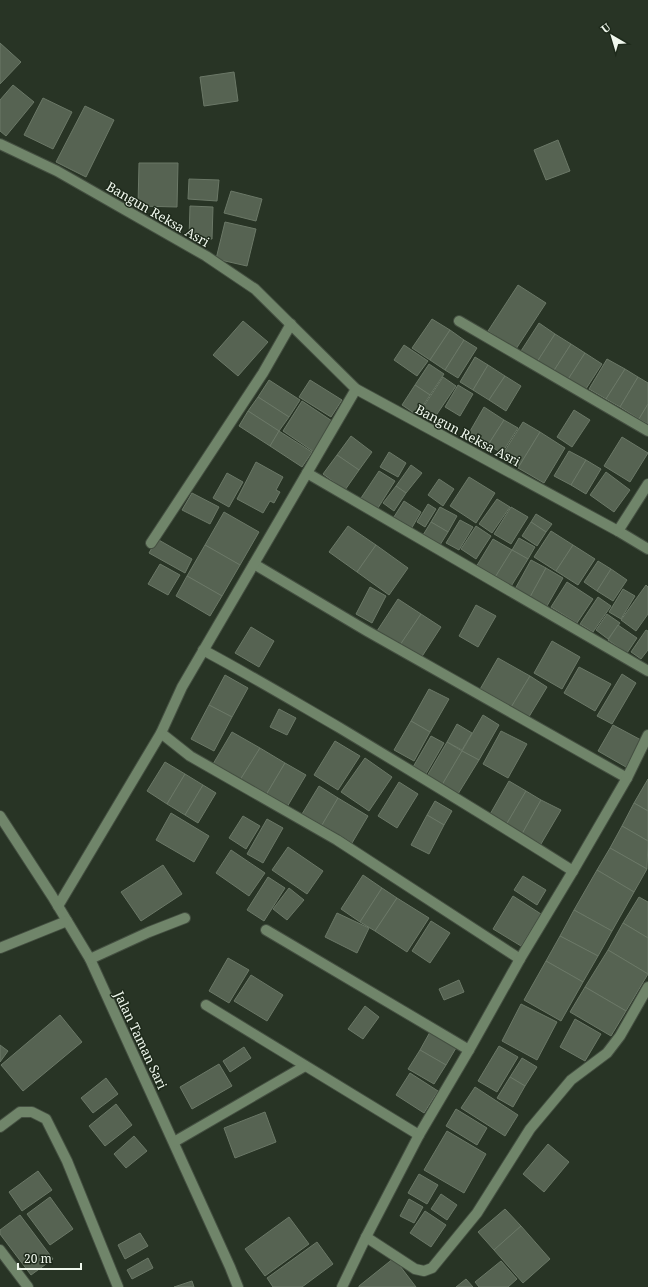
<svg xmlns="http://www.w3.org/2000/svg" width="648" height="1287" font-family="'Noto Serif',serif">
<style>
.building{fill:#566352;stroke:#6b7867}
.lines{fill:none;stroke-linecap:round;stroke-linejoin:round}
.minor-casing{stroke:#444f41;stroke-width:12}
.minor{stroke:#70856a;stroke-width:10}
.labels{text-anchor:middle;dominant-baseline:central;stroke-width:3;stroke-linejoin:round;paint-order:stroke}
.street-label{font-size:13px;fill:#f0f8ee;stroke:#1e2a1b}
</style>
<rect width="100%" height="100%" fill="#283425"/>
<g class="building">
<polygon points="0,43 21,62 0,84"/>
<polygon points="234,72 238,101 204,106 200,77"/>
<polygon points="13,85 34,102 6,136 0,131 0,100"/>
<polygon points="43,98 72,112 53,149 24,135"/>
<polygon points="85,106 114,120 86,177 56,162"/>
<polygon points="558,140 570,171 546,180 534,150"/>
<polygon points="139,163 178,163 177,207 138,206"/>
<polygon points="189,179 219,180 217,201 188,199"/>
<polygon points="231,191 262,199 256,221 224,213"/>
<polygon points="190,206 213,207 212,239 189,239"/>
<polygon points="225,222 256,229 247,266 216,259"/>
<polygon points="518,285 546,303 516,349 488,331"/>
<polygon points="432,319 450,330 430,360 412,348"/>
<polygon points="243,321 268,342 238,376 213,355"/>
<polygon points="539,323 555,334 537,362 521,351"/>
<polygon points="450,330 464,340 445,370 430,360"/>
<polygon points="555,334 571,344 553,372 537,362"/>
<polygon points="464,340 477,348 458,378 445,370"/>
<polygon points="571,344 585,353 567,381 553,372"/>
<polygon points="404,345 428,361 417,376 394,360"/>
<polygon points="585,353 602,364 584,392 567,381"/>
<polygon points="475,357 488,365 473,390 460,382"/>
<polygon points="607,359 625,369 606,399 589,389"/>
<polygon points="429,364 444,374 430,395 415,385"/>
<polygon points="488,365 505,376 489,400 473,390"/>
<polygon points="625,369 638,377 620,407 606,399"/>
<polygon points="505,376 521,386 506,411 489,400"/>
<polygon points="443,377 456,386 435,417 422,409"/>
<polygon points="638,377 648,383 648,404 639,419 620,407"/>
<polygon points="269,380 300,400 289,417 258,397"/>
<polygon points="310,380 342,400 331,417 299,397"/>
<polygon points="415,385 430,395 417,415 402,405"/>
<polygon points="458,385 473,394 460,416 445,407"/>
<polygon points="258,397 289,417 279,431 248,411"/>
<polygon points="302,401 335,423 314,452 283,431"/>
<polygon points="648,404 648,424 639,419"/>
<polygon points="484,407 504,420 488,445 469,433"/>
<polygon points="574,410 590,420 572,447 557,437"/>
<polygon points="248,411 279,431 270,446 239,426"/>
<polygon points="504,420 518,428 502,453 488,445"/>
<polygon points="523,422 540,432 518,468 501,457"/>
<polygon points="279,431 312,452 302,467 270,446"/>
<polygon points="540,432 565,448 544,483 518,468"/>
<polygon points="351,436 372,452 359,470 337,455"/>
<polygon points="622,437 648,453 630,482 604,466"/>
<polygon points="569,451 586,460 571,485 554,476"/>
<polygon points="389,452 406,463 398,477 380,467"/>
<polygon points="337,455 359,470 345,490 323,474"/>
<polygon points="586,460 601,469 586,494 571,485"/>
<polygon points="256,462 283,477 276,490 280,492 274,503 270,501 263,513 237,499"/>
<polygon points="411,465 422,473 406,493 396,486"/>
<polygon points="379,471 395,481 376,511 359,501"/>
<polygon points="606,472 630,490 614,512 590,495"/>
<polygon points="227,473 243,482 229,507 213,498"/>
<polygon points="469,477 495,493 476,523 450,506"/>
<polygon points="439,479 454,489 443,506 428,495"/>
<polygon points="396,486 406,493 394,511 383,503"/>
<polygon points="192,493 219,507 210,524 182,510"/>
<polygon points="497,499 510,507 492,533 479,524"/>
<polygon points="404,501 421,512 410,531 392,520"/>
<polygon points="428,504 436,509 425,527 417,522"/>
<polygon points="440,507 457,516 448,532 431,522"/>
<polygon points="511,507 528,517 511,544 494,534"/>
<polygon points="224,512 259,532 240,565 205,545"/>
<polygon points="536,514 552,524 546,532 531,522"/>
<polygon points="460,520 473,527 459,550 446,543"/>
<polygon points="431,522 448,532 440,545 423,535"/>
<polygon points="531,522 546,532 537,546 522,536"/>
<polygon points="348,526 376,545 357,572 329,552"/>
<polygon points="476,526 491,536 476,559 461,549"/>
<polygon points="551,531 573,545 556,571 534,557"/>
<polygon points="519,538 535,547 528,559 512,550"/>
<polygon points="157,539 192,559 185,573 149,553"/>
<polygon points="493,539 512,550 494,579 476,567"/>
<polygon points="205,545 240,565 222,596 187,576"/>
<polygon points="376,545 408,568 389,595 357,572"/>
<polygon points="573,545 595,559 578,585 556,571"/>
<polygon points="512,550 528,559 510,588 494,579"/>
<polygon points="531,560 546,568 530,597 515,589"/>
<polygon points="598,561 611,569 597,591 584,582"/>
<polygon points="160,564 180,575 168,595 148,584"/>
<polygon points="546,568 563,578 547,606 530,597"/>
<polygon points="611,569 627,580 613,601 597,591"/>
<polygon points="187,576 222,596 210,616 176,596"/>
<polygon points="567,582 593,599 577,623 551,607"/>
<polygon points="646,585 648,587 648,614 636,631 621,620"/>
<polygon points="370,587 386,596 372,623 356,614"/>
<polygon points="623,589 635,596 621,619 609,612"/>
<polygon points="598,597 611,606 593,632 580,624"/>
<polygon points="398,599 421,614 400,645 377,631"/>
<polygon points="476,605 496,616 478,647 459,636"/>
<polygon points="421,614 441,627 421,658 400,645"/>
<polygon points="607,614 620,623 608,639 596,630"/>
<polygon points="618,625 637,638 627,653 608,640"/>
<polygon points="251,627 274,641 259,667 235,653"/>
<polygon points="646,630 648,631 648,650 641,659 631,652"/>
<polygon points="552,641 580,657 562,689 534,673"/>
<polygon points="498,658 530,676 510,709 479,691"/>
<polygon points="579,667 611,684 595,711 564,693"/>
<polygon points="622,674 636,683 612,724 597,716"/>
<polygon points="225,675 248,688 232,717 209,705"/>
<polygon points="530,676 547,687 527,720 510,709"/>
<polygon points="429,689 449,699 430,732 411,721"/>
<polygon points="209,705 232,717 214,751 191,739"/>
<polygon points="279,709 296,718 287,735 270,727"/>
<polygon points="483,715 499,725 479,760 462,751"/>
<polygon points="411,721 430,732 414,761 394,750"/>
<polygon points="457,724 472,733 462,750 447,742"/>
<polygon points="613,725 641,740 626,767 598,751"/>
<polygon points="501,731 527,744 508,778 483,764"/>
<polygon points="232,732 260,748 240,780 213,764"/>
<polygon points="431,736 444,743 426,774 413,767"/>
<polygon points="335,741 360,756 338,790 314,775"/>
<polygon points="447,742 462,751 442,785 427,776"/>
<polygon points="260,748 285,763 266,795 240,780"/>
<polygon points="462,751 479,760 458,794 442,785"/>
<polygon points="365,758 392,777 369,811 341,792"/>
<polygon points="165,762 185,774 167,804 147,791"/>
<polygon points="285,763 306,775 287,807 266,795"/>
<polygon points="185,774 203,785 185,815 167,804"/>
<polygon points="648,779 648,811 634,803"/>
<polygon points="509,781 526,791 506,825 489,816"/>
<polygon points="399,782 418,794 397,828 378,816"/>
<polygon points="203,785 216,793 198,823 185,815"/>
<polygon points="319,786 338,798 322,825 302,814"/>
<polygon points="526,791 541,800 522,834 506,825"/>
<polygon points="338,798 368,816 352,843 322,825"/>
<polygon points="541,800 561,810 541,844 522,834"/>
<polygon points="435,801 452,811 444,825 427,815"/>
<polygon points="634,803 648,811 648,841 622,826"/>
<polygon points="171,813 209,836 194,862 156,840"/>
<polygon points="427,815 444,825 429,854 411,845"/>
<polygon points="243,816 260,826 246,849 229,838"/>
<polygon points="267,819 283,828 263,863 247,854"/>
<polygon points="622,826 648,841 647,869 610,848"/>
<polygon points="288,847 323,871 307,894 272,870"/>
<polygon points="610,848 647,869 634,892 597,870"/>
<polygon points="231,850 265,873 249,896 216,873"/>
<polygon points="163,865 182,894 141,921 121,892"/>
<polygon points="597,870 634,892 612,931 574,910"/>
<polygon points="363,875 382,888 360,922 341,909"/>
<polygon points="523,876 546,890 537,905 514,890"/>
<polygon points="268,877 285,888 264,921 247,910"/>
<polygon points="289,888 304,900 287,920 273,909"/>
<polygon points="382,888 397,898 375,931 360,922"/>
<polygon points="513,896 541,914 521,946 493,929"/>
<polygon points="639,897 648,902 648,938 623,923"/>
<polygon points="397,898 429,918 407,952 375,931"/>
<polygon points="574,910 612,931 598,956 560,936"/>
<polygon points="337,913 369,928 357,953 325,937"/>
<polygon points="431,921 450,933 430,963 412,951"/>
<polygon points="623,923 648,938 648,974 608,950"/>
<polygon points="560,936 598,956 583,982 546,961"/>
<polygon points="608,950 648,974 626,1011 585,987"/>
<polygon points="228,958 249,970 229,1003 209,991"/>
<polygon points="546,961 583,982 561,1021 524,1000"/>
<polygon points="251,975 283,995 267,1021 234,1001"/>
<polygon points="459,980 464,992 444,1000 439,989"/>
<polygon points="585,987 626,1011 611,1036 570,1012"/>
<polygon points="521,1004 557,1022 537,1060 502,1041"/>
<polygon points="365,1006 379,1017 363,1039 348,1029"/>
<polygon points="60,1015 82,1042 23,1091 1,1065"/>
<polygon points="575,1019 601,1034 585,1061 560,1047"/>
<polygon points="430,1032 456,1048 446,1065 420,1050"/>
<polygon points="0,1045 8,1051 0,1062"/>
<polygon points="499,1046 518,1057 497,1092 478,1081"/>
<polygon points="244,1047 251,1058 230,1072 223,1061"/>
<polygon points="420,1050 446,1065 434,1084 408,1069"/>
<polygon points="522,1058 537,1067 525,1086 510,1077"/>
<polygon points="219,1064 232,1086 192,1109 180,1087"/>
<polygon points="410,1073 438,1091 424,1113 396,1095"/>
<polygon points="510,1077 525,1086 513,1107 497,1098"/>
<polygon points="106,1078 118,1094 93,1113 81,1098"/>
<polygon points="475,1087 518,1115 505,1136 461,1108"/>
<polygon points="116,1104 132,1125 105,1146 89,1126"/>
<polygon points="456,1109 487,1128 477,1145 446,1126"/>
<polygon points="265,1112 276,1142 235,1158 224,1128"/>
<polygon points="447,1131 486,1154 464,1193 424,1170"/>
<polygon points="134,1136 147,1151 126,1168 114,1154"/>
<polygon points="548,1144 569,1162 544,1192 523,1174"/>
<polygon points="38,1171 52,1190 22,1211 9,1192"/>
<polygon points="419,1174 438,1185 427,1204 408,1193"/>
<polygon points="441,1194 457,1205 447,1220 431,1209"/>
<polygon points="50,1197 73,1229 50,1245 27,1214"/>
<polygon points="409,1199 423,1207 414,1223 400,1216"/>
<polygon points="505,1209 521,1226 494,1250 478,1232"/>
<polygon points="425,1211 446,1225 431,1247 410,1233"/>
<polygon points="20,1215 53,1259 31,1275 0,1234 0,1230"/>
<polygon points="289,1217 309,1244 265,1276 245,1249"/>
<polygon points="521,1226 550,1259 523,1283 494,1250"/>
<polygon points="140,1233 148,1246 125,1259 118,1245"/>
<polygon points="317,1242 333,1264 302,1287 273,1287 267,1278"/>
<polygon points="148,1258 153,1268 132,1279 127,1270"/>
<polygon points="394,1258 416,1287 359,1287 359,1286"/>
<polygon points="501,1261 517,1279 508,1287 479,1287 475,1282"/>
<polygon points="466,1279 473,1287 456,1287"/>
<polygon points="192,1281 194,1287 174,1287"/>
</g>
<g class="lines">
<g class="minor-casing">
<g id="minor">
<polyline points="0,144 57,171 206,256 255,289 356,389 618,531 648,549"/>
<polyline points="459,321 648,431"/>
<polyline points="307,473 648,671"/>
<polyline points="618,531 648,484"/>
<polyline points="151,543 263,373 291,324"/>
<polyline points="254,564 367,631 627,778"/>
<path d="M 203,650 C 250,675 295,702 340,728 C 418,775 496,822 573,871"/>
<polyline points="161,733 190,756 337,840 520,959"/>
<polyline points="0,816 52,896 90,959 230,1267 238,1287"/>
<polyline points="58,906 161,733 182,687 356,389"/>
<polyline points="266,930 469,1050"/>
<polyline points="0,948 67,921"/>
<polyline points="90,959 149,932 185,918"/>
<polyline points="206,1005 419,1135"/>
<polyline points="0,1127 20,1112 32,1112 46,1119 67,1161 118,1287"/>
<polyline points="174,1142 305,1066"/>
<polyline points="366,1237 415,1269 424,1271 432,1268 477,1213 530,1129 571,1080 607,1053 620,1036 648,987"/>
<polyline points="0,1250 28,1287"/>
<polyline points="342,1287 366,1237 419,1135 469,1050 520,959 573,871 627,778 648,735"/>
</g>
</g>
<use href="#minor" class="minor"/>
</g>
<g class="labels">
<g class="street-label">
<text transform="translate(158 214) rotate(30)">Bangun Reksa Asri</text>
<text transform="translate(468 435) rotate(28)">Bangun Reksa Asri</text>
<text transform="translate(141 1040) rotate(65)">Jalan Taman Sari</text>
</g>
</g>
<g transform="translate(612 36) rotate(322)" stroke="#1e2a1b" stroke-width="3" paint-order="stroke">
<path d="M0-3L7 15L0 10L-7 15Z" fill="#f0f8ee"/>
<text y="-6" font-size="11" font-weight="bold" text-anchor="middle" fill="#f0f8ee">U</text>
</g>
<path d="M18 1263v6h63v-6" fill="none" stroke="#f0f8ee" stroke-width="2"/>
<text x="24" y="1263" font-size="12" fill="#f0f8ee" stroke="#1e2a1b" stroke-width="3" paint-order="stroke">20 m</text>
</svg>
